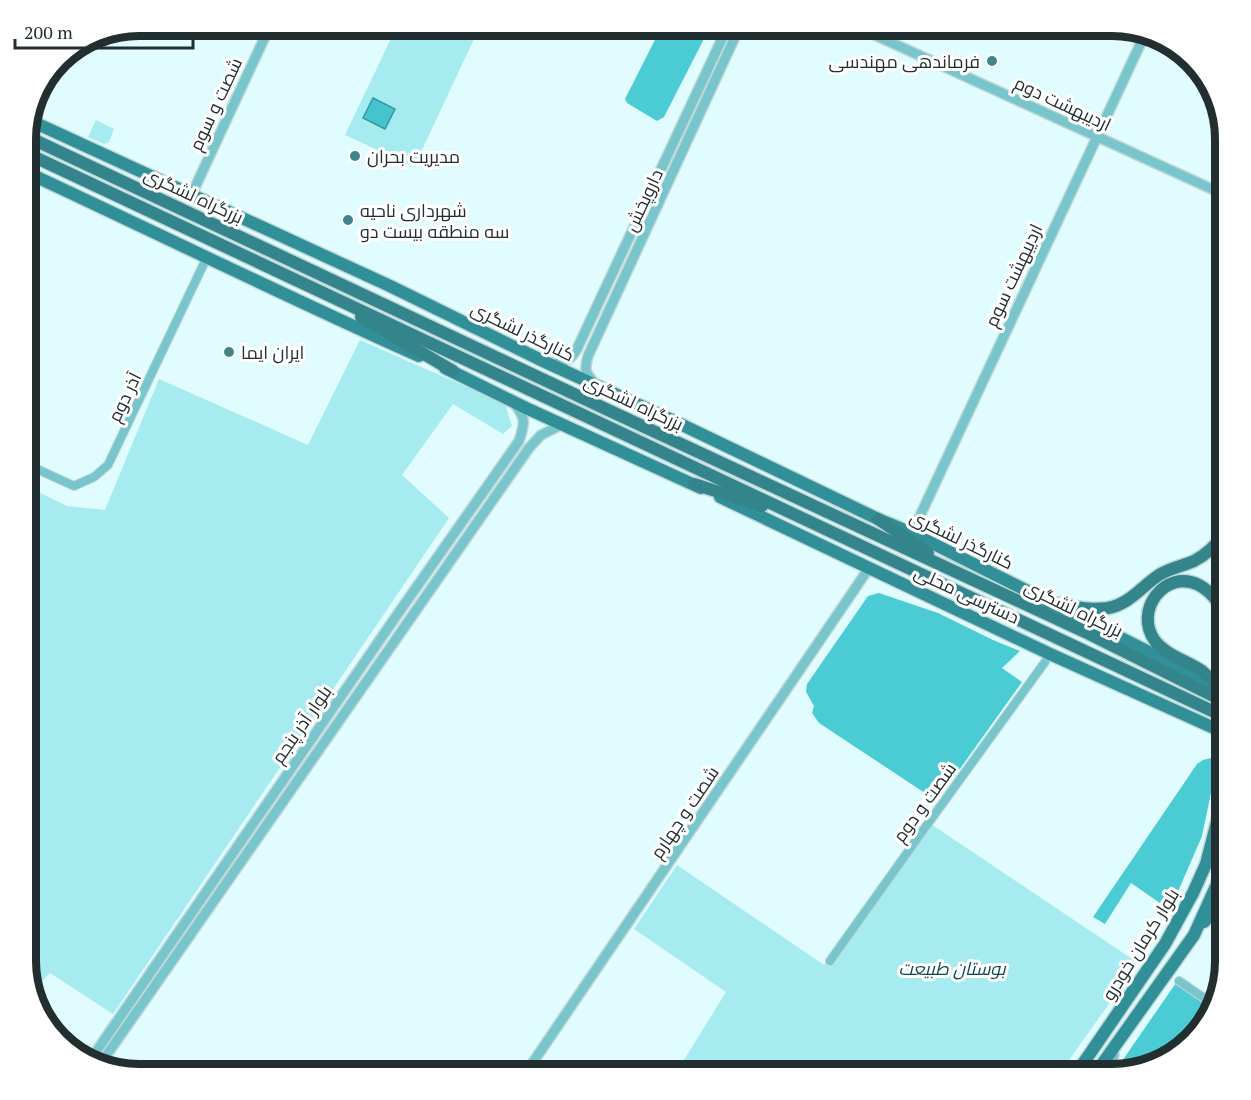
<svg xmlns="http://www.w3.org/2000/svg" width="1251" height="1100" font-family="'PT Serif',Cairo,serif">
<style>
.green{fill:#a5ebf0}
.forest{fill:#4bccd5}
.water{fill:#43c5ce;stroke:#39989e;stroke-width:1.5}
.lines{fill:none;stroke-linecap:round;stroke-linejoin:round}
.minor-casing{stroke:#bfd7d9;stroke-width:10}
.tertiary-casing{stroke:#bfd7d9;stroke-width:12}
.primary-casing{stroke:#bfd7d9;stroke-width:15}
.trunk-casing{stroke:#bfd7d9;stroke-width:15}
.minor{stroke:#78c5cb;stroke-width:8}
.tertiary{stroke:#78c5cb;stroke-width:9}
.primary{stroke:#319097;stroke-width:12}
.trunk{stroke:#34858b;stroke-width:12}
.trunk-bridge-casing{stroke:#bfd7d9;stroke-width:15;stroke-linecap:butt}
.trunk-bridge{stroke:#34858b;stroke-width:12}
.poi-dot{fill:#3e868b;stroke:#fff;stroke-width:2}
.labels{text-anchor:middle;dominant-baseline:central;stroke-width:6;stroke-linejoin:round;paint-order:stroke}
.poi-label{font-size:18px;fill:#222e2f;stroke:#fff;text-anchor:start}
.street-label{font-size:18px;fill:#222e2f;stroke:#fff}
.park-label{font-size:18px;font-style:italic;fill:#0e484c;stroke:#fff}
.rim{fill:none;stroke:#222e2f;stroke-width:8}
</style>
<rect width="100%" height="100%" fill="#e1fcfe"/>
<g class="green">
<polygon points="397,26 480,26 414,167 345,135"/>
<polygon points="96,120 114,129 109,142 104,144 88,137"/>
<polygon points="360,340 505,404 512,426 503,434 453,404 402,475 449,518 113,1014 50,973 35,989 26,968 26,486 67,506 105,510 159,379 308,445"/>
<polygon points="925,820 1138,963 1059,1074 695,1074 696,1073 684,1060 726,992 634,929 677,865 824,965"/>
</g>
<g class="forest">
<polygon points="662,26 700,26 709,29 664,117 657,121 627,103 625,99"/>
<polygon points="879,593 938,613 993,640 1020,651 1002,668 1022,682 937,801 819,723 812,713 814,706 806,692 807,684 868,596"/>
<polygon points="1213,745 1212,788 1202,836 1170,910 1131,883 1105,924 1093,917 1197,764 1203,760 1211,758"/>
<polygon points="1176,983 1208,1006 1193,1041 1156,1066 1113,1074"/>
</g>
<polygon class="water" points="373,98 395,109 385,129 363,118"/>
<g class="lines">
<g class="minor-casing">
<g id="minor">
<polyline points="26,464 74,486 94,477 108,465 207,257"/>
<polyline points="830,961 932,818 1045,662"/>
<polyline points="1179,981 1210,1002"/>
</g>
</g>
<g class="tertiary-casing">
<g id="tertiary">
<polyline points="855,26 1225,195"/>
<polyline points="191,196 270,26"/>
<path d="M 550,363 C 563,365 571,360 577,349 L 728,26"/>
<path d="M 595,384 C 585,372 584,371 588,356 L 740,26"/>
<polyline points="912,533 1146,32"/>
<path d="M 89,1062 L 397,615 L 519,441 C 525,423 526,419 515,404"/>
<polyline points="99,1066 529,448 541,435 561,425"/>
<polyline points="525,1074 869,568"/>
<polyline points="1104,1074 1114,1055"/>
</g>
</g>
<g class="primary-casing">
<g id="primary">
<polyline points="29,120 390,286 545,362 674,421 878,519 912,533 1225,690"/>
<path d="M 26,172 C 157,233 287,297 419,356"/>
<polyline points="445,368 526,408 701,488"/>
<polyline points="720,497 1050,654 1225,733"/>
<polyline points="1204,922 1215,909 1225,891"/>
<polyline points="1076,1074 1165,944 1193,893 1206,864 1219,814 1223,752"/>
<polyline points="1095,1074 1194,935 1217,884 1225,860"/>
</g>
</g>
<g class="trunk-casing">
<g id="trunk">
<polyline points="26,136 608,410 1085,632 1225,702"/>
<polyline points="26,153 1225,717"/>
<polyline points="361,317 453,371"/>
<polyline points="694,484 762,506"/>
<polyline points="878,519 928,553"/>
<path d="M 1048,602 C 1067,605 1089,611 1108,608 C 1130,604 1142,586 1159,575 C 1170,568 1183,566 1194,561 C 1206,555 1217,544 1225,533"/>
<path d="M 1218,687 C 1213,682 1208,676 1202,671 C 1187,661 1166,655 1155,641 C 1133,611 1165,568 1199,585 C 1206,589 1212,594 1216,600 C 1224,614 1224,634 1225,650"/>
</g>
</g>
<use href="#minor" class="minor"/>
<use href="#tertiary" class="tertiary"/>
<use href="#primary" class="primary"/>
<use href="#trunk" class="trunk"/>
<g class="trunk-bridge-casing">
<polyline id="trunk-bridge" points="1223,752 1225,713"/>
</g>
<use href="#trunk-bridge" class="trunk-bridge"/>
</g>
<g class="poi-dot">
<circle cx="992" cy="61" r="6"/>
<circle cx="355" cy="156" r="6"/>
<circle cx="348" cy="220" r="6"/>
<circle cx="229" cy="352" r="6"/>
</g>
<g class="labels">
<g class="poi-label">
<text x="980" y="61" text-anchor="end">فرماندهی مهندسی</text>
<text x="367" y="156">مدیریت بحران</text>
<text x="360" y="210">شهرداری ناحیه<tspan x="360" dy="21">سه منطقه بیست دو</tspan></text>
<text x="241" y="352">ایران ایما</text>
</g>
<g class="street-label">
<text transform="translate(1063 103) rotate(25)">اردیبهشت دوم</text>
<text transform="translate(215 104) rotate(-65)">شصت و سوم</text>
<text transform="translate(194 195) rotate(25)">بزرگراه لشگری</text>
<text transform="translate(643 200) rotate(-65)">داروپخش</text>
<text transform="translate(1013 275) rotate(-65)">اردیبهشت سوم</text>
<text transform="translate(523 331) rotate(26)">کنارگذر لشگری</text>
<text transform="translate(124 397) rotate(-64)">آذر دوم</text>
<text transform="translate(634 402) rotate(25)">بزرگراه لشگری</text>
<text transform="translate(962 539) rotate(26)">کنارگذر لشگری</text>
<text transform="translate(967 594) rotate(25)">دسترسی محلی</text>
<text transform="translate(1074 608) rotate(26)">بزرگراه لشگری</text>
<text transform="translate(301 724) rotate(-55)">بلوار آذر پنجم</text>
<text transform="translate(924 802) rotate(-54)">شصت و دوم</text>
<text transform="translate(684 812) rotate(-56)">شصت و چهارم</text>
<text transform="translate(1140 944) rotate(-58)">بلوار کرمان خودرو</text>
</g>
<g class="park-label">
<text x="952" y="968">بوستان طبیعت</text>
</g>
</g>
<path d="M0 0H1251V1100H0ZM139 36H1112A103 103 0 0 1 1215 139V961A103 103 0 0 1 1112 1064H139A103 103 0 0 1 36 961V139A103 103 0 0 1 139 36Z" fill="#fff" fill-rule="evenodd"/>
<path class="rim" d="M139 36H1112A103 103 0 0 1 1215 139V961A103 103 0 0 1 1112 1064H139A103 103 0 0 1 36 961V139A103 103 0 0 1 139 36Z"/>
<path d="M15 39v9h178v-9" fill="none" stroke="#222e2f" stroke-width="3"/>
<text x="24" y="39" font-size="18" fill="#222e2f" stroke="#ffffff" stroke-width="4.5" paint-order="stroke">200 m</text>
</svg>
